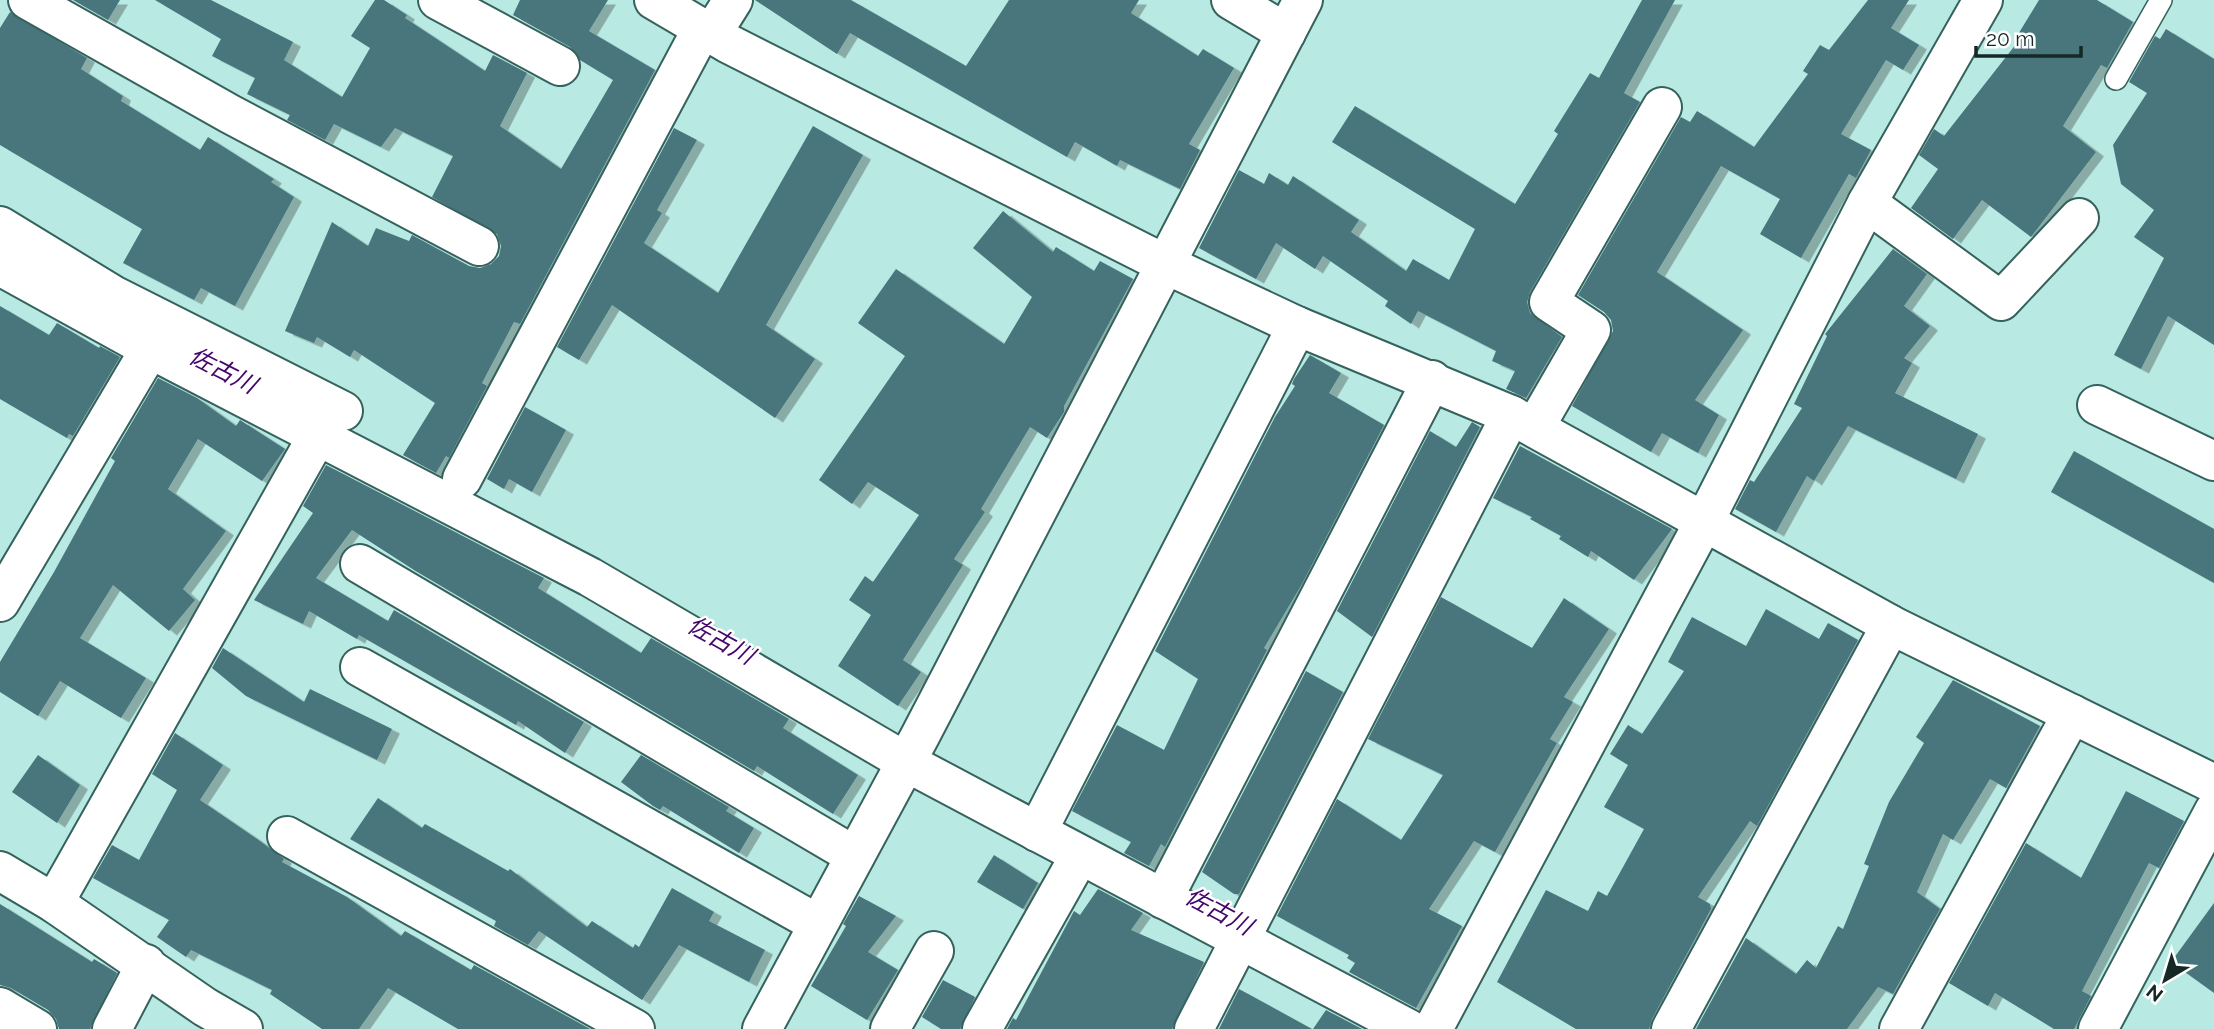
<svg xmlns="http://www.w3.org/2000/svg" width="2214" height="1029" font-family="Raleway,'Noto Sans JP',sans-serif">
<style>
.building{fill:#48757b;filter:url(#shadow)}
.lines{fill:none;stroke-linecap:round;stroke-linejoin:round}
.service-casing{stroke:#35625d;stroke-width:24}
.minor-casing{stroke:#35625d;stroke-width:42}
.service{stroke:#fff;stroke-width:21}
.minor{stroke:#fff;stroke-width:38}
.labels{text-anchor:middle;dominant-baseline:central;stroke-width:5;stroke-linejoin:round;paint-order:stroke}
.water-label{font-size:24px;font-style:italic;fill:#44066b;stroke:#fff}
</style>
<defs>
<filter id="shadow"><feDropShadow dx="8" dy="4.5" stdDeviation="0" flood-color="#0004"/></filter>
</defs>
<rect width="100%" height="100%" fill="#b9e9e3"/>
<g class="building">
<polygon points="73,0 120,0 108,20"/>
<polygon points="155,0 211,0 293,42 284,60 342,97 370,48 351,36 375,0 384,0 407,15 405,18 485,71 493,55 527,73 500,126 561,169 613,80 580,60 570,47 513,15 520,0 608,0 589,31 655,70 520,324 514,322 482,383 487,386 449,458 446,456 436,473 403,455 435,403 354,350 350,357 317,337 314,343 285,331 332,222 368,246 376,228 409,241 412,235 469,266 480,268 491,264 499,256 501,246 497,234 432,197 453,156 395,128 381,147 334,124 325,140 287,120 290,115 247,94 255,78 212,56 221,39"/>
<polygon points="755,0 851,0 966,66 1009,0 1139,0 1131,13 1198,56 1203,49 1234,68 1189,144 1200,150 1180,189 1120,160 1117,166 1075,142 1067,157 850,33 837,54"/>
<polygon points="1642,0 1675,0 1624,93 1640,102 1530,292 1527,302 1530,313 1562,337 1526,398 1506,389 1515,371 1492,361 1496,351 1418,311 1411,324 1385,306 1388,301 1323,256 1315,269 1276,243 1256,279 1199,248 1239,170 1264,184 1269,173 1288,185 1293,176 1359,220 1351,232 1406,271 1413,259 1449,280 1475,229 1332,142 1355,106 1515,204 1558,134 1554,131 1590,73 1599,78"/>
<polygon points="1868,0 1909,0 1891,28 1919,45 1903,70 1886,60 1841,134 1871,150 1856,178 1849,174 1801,258 1760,234 1780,199 1721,166 1657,272 1743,330 1695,400 1719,415 1698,453 1662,433 1651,452 1572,406 1613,331 1611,320 1604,312 1578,295 1681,117 1690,122 1697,111 1754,147 1808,74 1803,71 1820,45 1829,50"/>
<polygon points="2039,0 2097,0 2133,22 2107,68 2101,65 2063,126 2096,152 2031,237 1982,200 1953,239 1911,208 1938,169 1919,155 1934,129 1944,136 2020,39 2017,36"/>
<polygon points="10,12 87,58 81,69 123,96 121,101 200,150 208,137 274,179 271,182 294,197 235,306 201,288 194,300 123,263 142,229 0,145 0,28"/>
<polygon points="2166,29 2214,59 2214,345 2168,316 2141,369 2114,355 2164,258 2134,237 2154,210 2121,184 2113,145 2147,93 2129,82 2155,36 2160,39"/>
<polygon points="813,126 863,155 766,325 815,359 775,418 612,305 579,360 557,347 674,128 697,140 657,210 662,213 644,243 718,293"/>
<polygon points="1003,211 1053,252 1056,247 1094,271 1100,261 1133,279 1064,406 1064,412 1047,438 1030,427 981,509 985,512 954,559 963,565 903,660 921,672 898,706 838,666 871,615 849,600 865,576 873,582 919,515 868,482 852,504 819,480 905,356 858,323 896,269 1004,344 1032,297 973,248"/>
<polygon points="1893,249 1927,274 1904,306 1930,326 1904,358 1912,363 1895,393 1978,434 1956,479 1848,426 1814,481 1807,476 1776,532 1735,509 1750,480 1754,482 1802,408 1794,404 1827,336 1825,334"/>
<polygon points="0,306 49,335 57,323 99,348 100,346 120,357 73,436 69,434 67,438 0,399"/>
<polygon points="1310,355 1341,373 1329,393 1384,425 1302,584 1264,648 1267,650 1165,847 1161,844 1149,866 1124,853 1131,842 1072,811 1117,725 1164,750 1198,679 1155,651 1275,417 1295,386 1292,384 1294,379"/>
<polygon points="158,378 197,398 236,426 240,420 285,449 262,481 198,439 168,489 226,531 183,589 195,600 169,631 113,585 80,638 146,678 121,718 60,681 38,716 0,692 0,662 54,572 115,461 111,458"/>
<polygon points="525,407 566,430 532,492 509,479 504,489 487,479"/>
<polygon points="1472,422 1480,427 1372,637 1337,611 1430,431 1456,447"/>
<polygon points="1520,446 1672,529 1634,580 1591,551 1588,557 1559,539 1561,536 1530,519 1532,517 1493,498"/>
<polygon points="2074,451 2214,529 2214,583 2051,492"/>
<polygon points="326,465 544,578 538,588 641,653 651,638 789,719 783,728 858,775 833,814 757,766 754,771 414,570 352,530 316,578 388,621 394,610 584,722 565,753 518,721 516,725 359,635 357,639 309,611 303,624 254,600 313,513 303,506"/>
<polygon points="1441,597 1532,648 1564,598 1609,629 1564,697 1573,702 1550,739 1557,743 1495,852 1474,841 1429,909 1462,926 1416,1008 1349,972 1355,963 1347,958 1349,955 1277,916 1337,799 1401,840 1443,775 1368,739"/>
<polygon points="1766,609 1819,639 1828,623 1858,640 1757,826 1750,821 1698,897 1710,904 1711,909 1652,1019 1649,1029 1576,1029 1497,982 1546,890 1588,911 1598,891 1607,896 1644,829 1604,807 1628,765 1610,754 1628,725 1642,734 1684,671 1668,662 1692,617 1746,646"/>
<polygon points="223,648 304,702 310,689 392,729 377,760 246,696 212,668"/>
<polygon points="1306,671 1343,692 1239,894 1234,894 1202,872"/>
<polygon points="1953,680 2040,726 2006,788 1990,779 1953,840 1943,834 1917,892 1940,909 1893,994 1878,987 1847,1029 1696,1029 1746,938 1796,974 1807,960 1816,968 1838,926 1843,929 1869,866 1864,864 1889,802 1924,743 1916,737"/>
<polygon points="175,733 223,765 200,800 260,841 284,859 282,862 347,897 401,936 405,931 471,970 474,965 590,1029 458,1029 388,988 359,1029 322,1029 270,994 272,990 191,950 186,957 157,937 169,920 93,878 112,845 139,860 177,790 152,774"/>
<polygon points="38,755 80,785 57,823 12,792"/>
<polygon points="641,755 729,807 726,811 754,828 739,853 663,806 660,810 653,806 621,782"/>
<polygon points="2126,791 2184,821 2159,868 2149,863 2082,991 2091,996 2074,1029 2054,1029 1995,993 1988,1006 1949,983 2026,843 2081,878"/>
<polygon points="378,798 422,828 425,824 508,871 510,869 587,927 592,921 633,948 635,944 639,947 672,888 714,912 709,921 765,950 749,982 679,945 642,1000 539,931 528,945 494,926 496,921 350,839"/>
<polygon points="994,855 1038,883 1023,909 977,882"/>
<polygon points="1098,889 1143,913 1131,930 1204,962 1172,1029 1007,1029 1013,1018 1016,1020 1074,911 1080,915"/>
<polygon points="859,896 896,916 868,952 898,970 867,1020 811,986 846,926 843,924"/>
<polygon points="2214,903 2214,993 2171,962"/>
<polygon points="0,904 92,962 94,959 117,973 90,1029 59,1029 56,1019 48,1010 11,988 0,985"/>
<polygon points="943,980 975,997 960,1029 941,1029 922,1017"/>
<polygon points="1239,989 1312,1029 1219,1029"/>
<polygon points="1326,1010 1362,1029 1313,1029"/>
</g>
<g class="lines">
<g class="service-casing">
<polyline id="service" points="2116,79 2161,0"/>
</g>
<g class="minor-casing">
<g id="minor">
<polyline points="28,0 230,114 479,246"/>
<polyline points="438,0 560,66"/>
<polyline points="654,0 727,43 1167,265 1297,326 1511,415 1891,625 2214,784"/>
<polyline points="1231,0 1286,33"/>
<polyline points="711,35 733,0"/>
<polyline points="1867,203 2001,301 2079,218"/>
<polyline points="0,226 113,295 343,411"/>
<polyline points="0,266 150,349 0,602"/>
<polyline points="150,349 590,577 906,762 1409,1029"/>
<polyline points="2097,405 2214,461"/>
<polyline points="1535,427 1591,330 1549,302 1662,107"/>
<polyline points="462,479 702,29"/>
<polyline points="360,564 855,856"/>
<polyline points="360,667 818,924"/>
<polyline points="1037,832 1297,326"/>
<polyline points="287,836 635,1029"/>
<polyline points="0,871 54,903 205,1007 243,1029"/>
<polyline points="1163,899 1432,380"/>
<polyline points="54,903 318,435"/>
<polyline points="0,1007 37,1029"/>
<polyline points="112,1029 146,964"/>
<polyline points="762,1029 920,736 1303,0"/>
<polyline points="890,1029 934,951"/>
<polyline points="982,1029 1080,855"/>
<polyline points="1194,1029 1511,415"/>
<polyline points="1433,1029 1705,520 1867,203 1983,0"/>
<polyline points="1671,1029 1891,625"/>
<polyline points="1899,1029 2072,714"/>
<polyline points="2098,1029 2214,811"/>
</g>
</g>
<use href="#service" class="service"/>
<use href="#minor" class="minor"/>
</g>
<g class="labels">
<g class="water-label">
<text transform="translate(223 370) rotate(27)">佐古川</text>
<text transform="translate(721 640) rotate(29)">佐古川</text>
<text transform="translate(1219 911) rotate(28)">佐古川</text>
</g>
</g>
<g transform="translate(2165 980) rotate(218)" stroke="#ffffff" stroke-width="5" paint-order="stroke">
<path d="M0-5L12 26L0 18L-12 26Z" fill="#152826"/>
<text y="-10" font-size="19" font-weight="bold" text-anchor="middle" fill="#152826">N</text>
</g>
<path d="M1976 46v10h105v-10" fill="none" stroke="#152826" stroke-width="3.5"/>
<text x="1986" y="46" font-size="21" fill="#152826" stroke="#ffffff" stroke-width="5" paint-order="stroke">20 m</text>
</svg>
